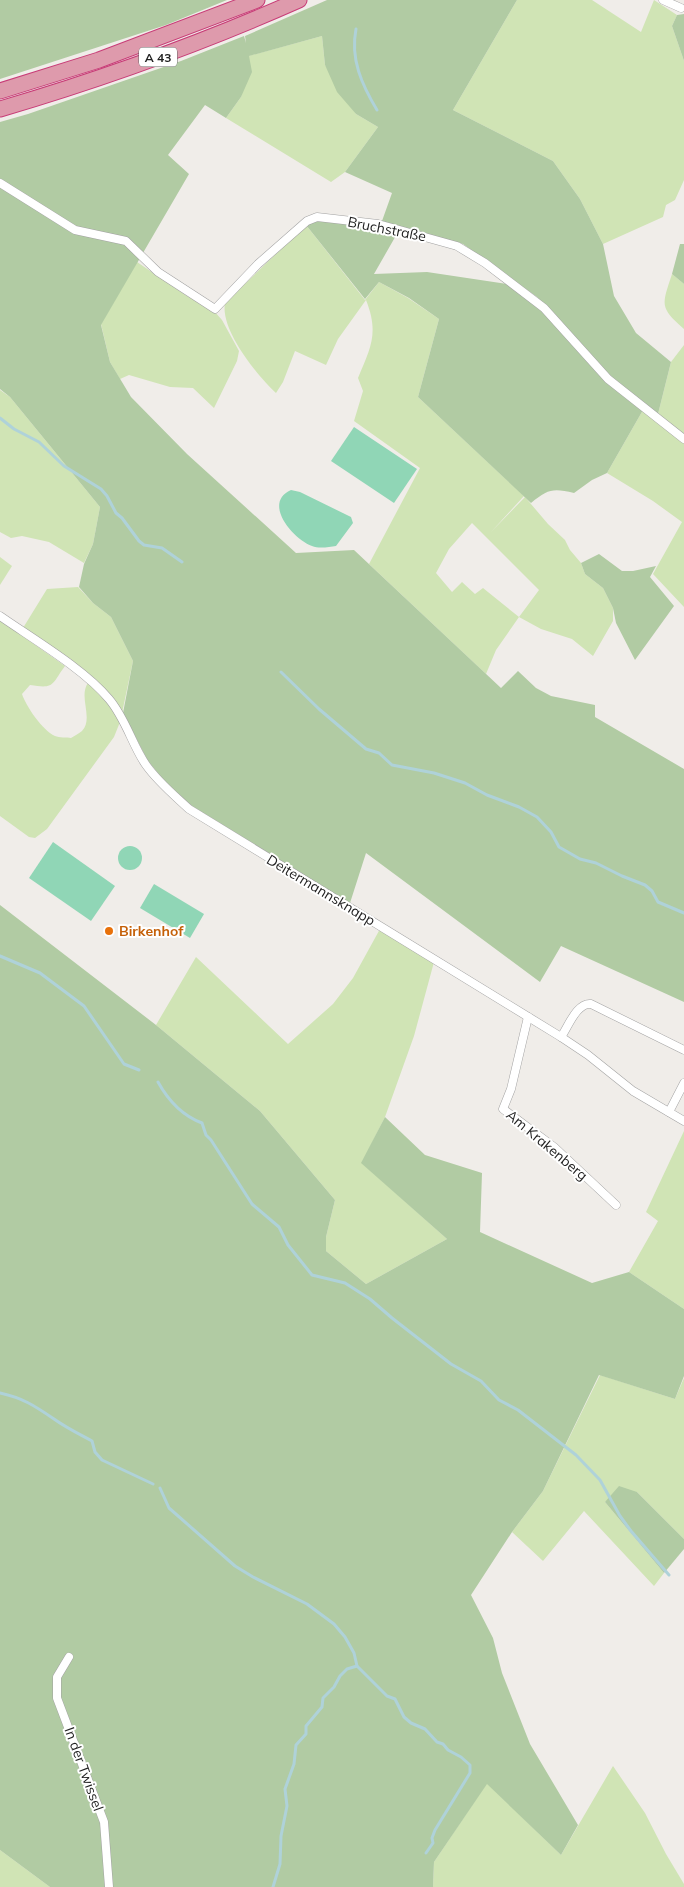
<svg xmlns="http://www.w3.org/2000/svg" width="684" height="1887" font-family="Mulish,sans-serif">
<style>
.grass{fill:#d0e4b5;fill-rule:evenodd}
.forest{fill:#b1cba3}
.pitch{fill:#90d6b6}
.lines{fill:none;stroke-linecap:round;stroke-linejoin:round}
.stream{stroke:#afd2d9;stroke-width:3}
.minor-casing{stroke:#a2a2a2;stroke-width:9}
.motorway-casing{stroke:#c83c77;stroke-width:17}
.minor{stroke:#fff;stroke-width:8}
.motorway{stroke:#de9aac;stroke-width:15}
.food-dot{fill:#e8710a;stroke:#fff;stroke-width:2}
.labels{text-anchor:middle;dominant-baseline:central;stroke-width:4;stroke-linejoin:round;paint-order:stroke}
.shield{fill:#fff;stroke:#646464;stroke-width:1}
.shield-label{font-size:12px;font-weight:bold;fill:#212121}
.street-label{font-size:14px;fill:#212121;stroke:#fff}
.food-label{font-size:14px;font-weight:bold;fill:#c56008;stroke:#fff;text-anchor:start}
</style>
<rect width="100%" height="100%" fill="#f0ede9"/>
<g class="grass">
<polygon points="517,0 592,0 641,32 654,0 677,15 672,26 684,61 684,180 675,200 666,205 663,217 603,244 580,199 553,161 453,110"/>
<polygon points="322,36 325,65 356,114 378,127 345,172 331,182 226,118 241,97 248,56"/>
<path d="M 306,225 L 365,300 L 379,282 L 408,298 L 439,319 L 418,397 L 524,496 L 491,532 L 525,497 L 548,524 L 565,540 L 570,550 L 581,563 L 585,574 L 603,588 L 613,608 L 613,621 L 593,656 L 572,639 L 541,629 L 519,617 L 496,650 L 486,674 L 369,564 L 420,468 L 354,421 L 363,391 L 358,378 C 371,347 379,333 366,300 L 338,339 L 326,365 L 295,351 L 283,382 L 276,393 C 257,375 220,330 225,303 ZM 472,523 L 539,590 L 519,617 L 483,588 L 475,594 L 462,582 L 452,592 L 436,573 L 449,549 Z"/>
<polygon points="137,262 187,296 214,311 222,320 239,351 237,361 214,408 193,388 170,387 129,375 120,379 110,362 101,324"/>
<path d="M 672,274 L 684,284 L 684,329 C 659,307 662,305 672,274 Z"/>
<polygon points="684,345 684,436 658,414 671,362"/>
<polygon points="0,390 10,397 100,507 93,544 84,563 49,542 22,536 11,538 0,532"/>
<polygon points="643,410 684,443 684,607 653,574 682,522 653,501 607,473"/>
<polygon points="0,557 12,566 0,585"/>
<polygon points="78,587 93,603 111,617 133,661 122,713 115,701 23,628 47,589"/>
<path d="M 0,620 L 65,666 C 51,685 55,689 30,685 L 22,694 C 26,706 42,730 55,736 C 59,738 67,737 71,738 C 75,736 79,733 82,731 C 94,718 78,697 88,683 L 112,708 L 120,722 L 114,737 L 47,829 L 35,838 L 29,837 L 0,816 Z"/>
<polygon points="380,929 434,962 414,1036 385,1117 362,1163 447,1239 366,1284 326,1251 326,1237 335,1200 260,1111 156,1025 196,957 288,1044 333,1004 353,978"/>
<polygon points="684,1131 684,1309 629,1272 658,1221 646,1212"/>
<polygon points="600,1375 675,1399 684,1378 684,1539 637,1492 605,1502 664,1573 654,1586 584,1511 543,1561 512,1532 543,1491"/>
<polygon points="613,1766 645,1813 666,1854 684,1884 684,1887 433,1887 434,1862 487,1783 561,1855"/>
<polygon points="0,1850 50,1887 0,1887"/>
</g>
<g class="forest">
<polygon points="0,0 227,0 166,25 0,79"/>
<polygon points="327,0 517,0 453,110 553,161 580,199 603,244 614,296 636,333 671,362 658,414 603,371 537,297 463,244 382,221 392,193 345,172 378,127 356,114 337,92 325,65 322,36 249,56 252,72 241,97 226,118 205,105 168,155 189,174 101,325 110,362 131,397 187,454 296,553 354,550 501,688 518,671 536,688 551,696 595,705 595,717 684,769 684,1002 561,946 540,982 366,853 350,903 192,806 166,783 148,761 123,713 133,661 111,617 93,603 79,587 84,564 93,544 100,507 10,397 0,389 0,122 28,114 181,61 244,36 246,43 245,36"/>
<polygon points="684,14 684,61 672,26 677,15"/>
<path d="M 322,220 L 385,228 L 398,232 L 374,274 L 427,272 L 507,284 L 539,308 L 607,382 L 643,410 L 607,473 L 592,480 L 574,493 C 553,488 548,489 531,503 L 418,397 L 439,319 L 409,298 L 379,282 L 365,299 L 306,225 L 314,221 Z"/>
<polygon points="680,244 684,244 684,284 672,274"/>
<polygon points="599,554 622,571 633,571 656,566 650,577 674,606 635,660 616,623 613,608 603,588 585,574 581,563"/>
<polygon points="0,905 156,1025 260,1111 335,1200 326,1237 326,1251 366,1284 447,1239 361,1163 385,1117 425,1155 482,1173 480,1232 592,1283 629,1272 684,1309 684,1376 675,1399 599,1375 543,1491 512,1532 471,1595 493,1638 502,1673 530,1744 578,1825 561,1855 487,1784 434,1862 433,1887 50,1887 0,1850"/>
<polygon points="619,1486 637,1492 684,1539 684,1549 664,1573 605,1502"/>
</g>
<g class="pitch">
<polygon points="354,427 417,469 394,503 331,461"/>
<path d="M 291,490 L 300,492 L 351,517 L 353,523 L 336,546 C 329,547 319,549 312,546 C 293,539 262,503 291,490 Z"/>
<polygon points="53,842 115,886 91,921 29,878"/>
<circle cx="130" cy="858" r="12"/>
<polygon points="154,884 204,914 190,938 140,908"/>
</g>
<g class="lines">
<g class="stream">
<path d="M 356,29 C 350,59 362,85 377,110"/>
<polyline points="0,418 14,429 39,442 64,466 101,489 107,496 116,513 122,518 139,541 144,545 162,548 182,562"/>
<polyline points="281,672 319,709 366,749 379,753 392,765 434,773 465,783 487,795 519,807 537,817 551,832 559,847 580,859 596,863 622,876 645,885 652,891 658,902 684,913"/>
<polyline points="0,956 40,973 84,1006 124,1064 139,1070"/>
<path d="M 158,1082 C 168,1100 183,1116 202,1123 L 206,1135 L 211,1140 L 252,1204 L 279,1227 L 288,1245 L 312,1275 L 345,1283 L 370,1299 L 392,1318 L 451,1364 L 481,1381 L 499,1400 L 518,1410 L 576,1455 L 600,1480 L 620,1516 L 631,1531 L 669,1575"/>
<path d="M 0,1393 C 23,1398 35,1406 54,1419 C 65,1427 79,1434 92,1441 L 95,1452 L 102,1460 L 153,1484"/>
<polyline points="160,1488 169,1508 235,1566 253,1577 307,1604 334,1624 345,1637 354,1653 357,1666 387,1696 395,1699 404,1717 411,1723 425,1729 437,1742 443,1744 448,1750 461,1757 470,1765 470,1773 435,1830 432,1838 433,1843 426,1853"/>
<polyline points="273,1887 280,1864 281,1836 287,1806 285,1789 294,1764 296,1745 306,1734 306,1726 322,1707 323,1698 334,1687 340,1676 347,1669 357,1666"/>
</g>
<g class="minor-casing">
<g id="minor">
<polyline points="663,0 681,8"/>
<polyline points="0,183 75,230 126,241 158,272 215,309 258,264 307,221 317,217 378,224 457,246 485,263 544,308 608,379 684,439"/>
<path d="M 0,616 C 33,639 84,669 109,699 C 126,719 132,745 146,765 C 158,782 174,795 189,809 L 561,1037 L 588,1055 L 633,1091 L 684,1121"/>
<polyline points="528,1017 511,1089 503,1109 554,1147 616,1205"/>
<path d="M 561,1037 C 568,1027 577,1002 591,1004 L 684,1050"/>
<polyline points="669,1112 684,1083"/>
<polyline points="69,1657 57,1677 57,1698 104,1822 109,1887"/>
</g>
</g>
<g class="motorway-casing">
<g id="motorway">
<polyline points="0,91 99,60 257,0"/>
<path d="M 0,109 C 102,79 202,43 299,0"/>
</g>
</g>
<use href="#minor" class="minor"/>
<use href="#motorway" class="motorway"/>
</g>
<circle class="food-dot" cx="109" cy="931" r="5"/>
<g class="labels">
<rect class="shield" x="139" y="47.5" width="38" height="19" rx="4"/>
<g class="shield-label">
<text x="158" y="57">A 43</text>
</g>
<g class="street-label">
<text transform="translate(387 229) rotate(11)">Bruchstraße</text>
<text transform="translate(321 890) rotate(31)">Deitermannsknapp</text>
<text transform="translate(547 1145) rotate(40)">Am Krakenberg</text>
<text transform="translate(84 1769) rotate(70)">In der Twissel</text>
</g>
<g class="food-label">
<text x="119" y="931">Birkenhof</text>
</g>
</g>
</svg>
